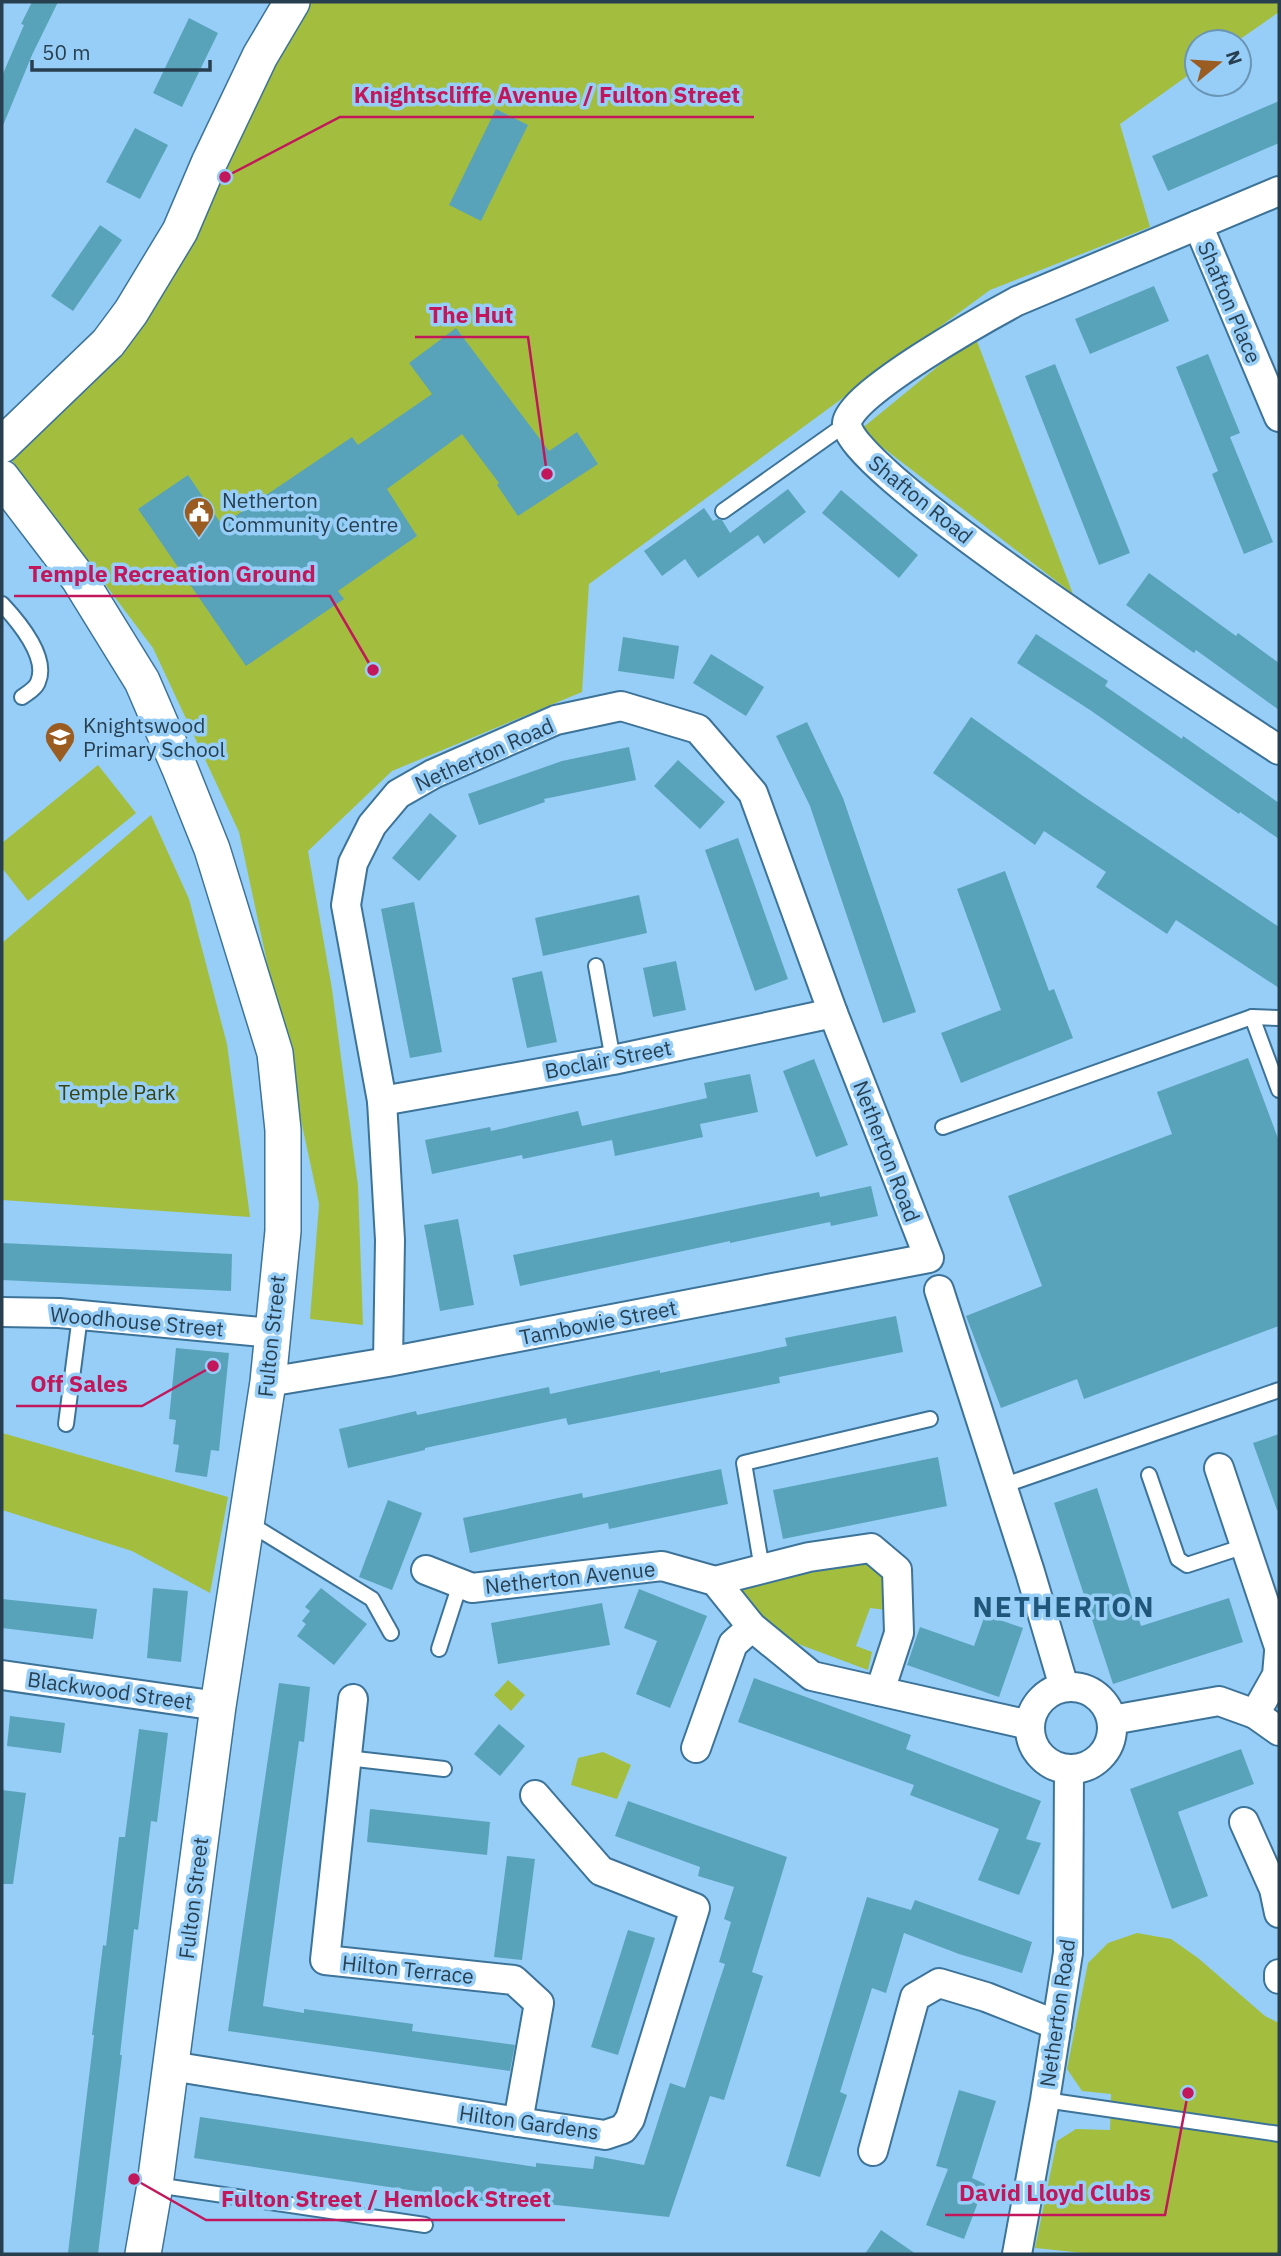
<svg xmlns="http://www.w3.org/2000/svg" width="1281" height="2256" font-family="'IBM Plex Sans',sans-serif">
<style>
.green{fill:#a3be3f}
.building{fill:#59a3ba}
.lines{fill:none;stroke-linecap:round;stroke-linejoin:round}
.service-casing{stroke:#3d7398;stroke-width:18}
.minor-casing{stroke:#3d7398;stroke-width:32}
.tertiary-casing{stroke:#3d7398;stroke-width:38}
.service{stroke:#fff;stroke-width:14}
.minor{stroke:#fff;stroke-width:28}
.tertiary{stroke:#fff;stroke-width:35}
.labels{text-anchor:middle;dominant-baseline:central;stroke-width:7;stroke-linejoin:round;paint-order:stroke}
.street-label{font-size:21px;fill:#283f50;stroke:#96cef7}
.poi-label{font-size:21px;fill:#283f50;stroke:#96cef7;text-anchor:start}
.park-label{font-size:21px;fill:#38430f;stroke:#96cef7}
.district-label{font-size:28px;font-weight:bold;letter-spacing:2px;fill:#1f5679;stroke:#96cef7}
.leader{fill:none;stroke:#c2185b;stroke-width:2.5}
.callout-dot{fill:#c2185b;stroke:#96cef7;stroke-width:2.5}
.callout-label{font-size:23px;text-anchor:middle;font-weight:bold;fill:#c2185b;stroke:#96cef7;stroke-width:7;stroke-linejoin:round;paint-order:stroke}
</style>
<rect width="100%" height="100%" fill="#96cef7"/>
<g class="green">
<polygon points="306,2 1279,2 1279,12 1236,42 1197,42 1197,69 1120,124 1150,227 990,290 589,584 582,692 392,771 308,851 332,989 358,1186 363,1325 310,1319 319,1204 239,832 153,648 10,458 141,326"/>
<polygon points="975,336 1073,594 860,430"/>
<polygon points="98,765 136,813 28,901 2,868 2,843"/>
<polygon points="151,815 189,899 227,1044 250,1217 2,1200 2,943"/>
<polygon points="2,1433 228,1497 210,1593 132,1551 2,1510"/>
<polygon points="868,1560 888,1582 886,1610 870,1608 856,1646 872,1652 868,1670 766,1632 741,1590 762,1579"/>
<polygon points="508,1680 525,1695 511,1711 494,1695"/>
<polygon points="603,1752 631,1765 617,1799 571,1785 578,1758"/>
<polygon points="1137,1933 1171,1939 1198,1958 1265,2016 1279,2023 1279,2254 1093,2254 1035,2248 1057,2141 1076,2129 1110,2130 1111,2094 1082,2091 1067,2069 1088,1963 1108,1943"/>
</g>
<g class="building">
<polygon points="32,2 58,2 32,55 2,128 2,76 24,25 21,24"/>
<polygon points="189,18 218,33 182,107 153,93"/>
<polygon points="1279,101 1279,143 1168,191 1152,156"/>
<polygon points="496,109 528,125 481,221 449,205"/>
<polygon points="135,128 168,145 140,199 106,182"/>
<polygon points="100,225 122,240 73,311 51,296"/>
<polygon points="1154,286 1169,321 1090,354 1075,319"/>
<polygon points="456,328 549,451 577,432 598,464 518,516 497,485 499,483 462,434 387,489 417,536 338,591 344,599 246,666 138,509 188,475 222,525 352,437 358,445 432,394 409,363"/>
<polygon points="1208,354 1240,433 1230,437 1273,542 1244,554 1212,474 1218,471 1176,367"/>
<polygon points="1055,364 1130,553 1099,565 1025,376"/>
<polygon points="788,489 806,512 764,544 758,535 698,578 685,559 662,576 644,551 704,508 713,521 717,519 722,520 730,533"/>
<polygon points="841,490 918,555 899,578 822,513"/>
<polygon points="1149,573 1236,636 1238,633 1279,663 1279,710 1196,650 1194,653 1126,605"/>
<polygon points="1036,634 1108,681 1105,686 1182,739 1183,736 1279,803 1279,839 1240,812 1239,814 1090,710 1017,663"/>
<polygon points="623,637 679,646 674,679 618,671"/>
<polygon points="711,654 764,687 746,716 693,683"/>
<polygon points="971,717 1083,796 1279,927 1279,988 1176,920 1167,934 1096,887 1106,872 1044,831 1035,845 933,773"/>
<polygon points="807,722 843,798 916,1012 883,1023 810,806 776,736"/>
<polygon points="629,747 636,780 544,799 545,802 479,825 468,794 562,761"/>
<polygon points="678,760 725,802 700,829 654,786"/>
<polygon points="430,813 457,836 419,881 392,858"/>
<polygon points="738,838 788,979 755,991 705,850"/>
<polygon points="1005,871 1049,991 1054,989 1073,1038 961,1083 941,1033 1001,1010 957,889"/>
<polygon points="639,895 647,933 543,956 535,918"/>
<polygon points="414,902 442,1052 410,1058 381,909"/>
<polygon points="676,961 686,1010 653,1017 643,968"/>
<polygon points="542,971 557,1042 527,1048 512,978"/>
<polygon points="1248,1058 1279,1141 1279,1326 1084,1399 1077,1379 1001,1408 966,1316 1042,1286 1008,1196 1172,1134 1157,1092"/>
<polygon points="814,1059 848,1145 816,1157 783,1071"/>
<polygon points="750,1074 758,1112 700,1124 703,1137 615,1156 612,1140 523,1159 522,1155 432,1174 425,1140 490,1127 491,1131 578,1111 582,1126 707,1098 704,1083"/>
<polygon points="871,1186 878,1216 831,1226 830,1222 730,1243 730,1241 520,1286 513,1255 819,1192 820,1197"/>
<polygon points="458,1219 474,1305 440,1311 424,1225"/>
<polygon points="2,1243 232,1254 231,1291 2,1280"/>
<polygon points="896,1316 903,1352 779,1377 780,1383 568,1425 566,1418 425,1448 425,1450 348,1468 339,1429 416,1411 417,1415 549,1387 550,1394 660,1370 660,1373 787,1346 785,1338"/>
<polygon points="176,1348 229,1353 219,1451 211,1450 207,1477 175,1472 179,1445 173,1444 176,1420 169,1419"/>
<polygon points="1279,1434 1279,1510 1277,1510 1253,1443"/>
<polygon points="938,1457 947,1506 783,1539 773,1490"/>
<polygon points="721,1469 728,1504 609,1529 608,1523 470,1553 463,1518 582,1493 583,1498"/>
<polygon points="1097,1488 1141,1626 1229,1598 1243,1642 1113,1684 1054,1503"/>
<polygon points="388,1500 422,1513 392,1590 359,1577"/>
<polygon points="153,1588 188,1591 181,1662 147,1658"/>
<polygon points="321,1588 367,1624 334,1665 297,1636 306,1624 302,1621 310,1611 305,1607"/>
<polygon points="639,1589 707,1616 670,1708 636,1694 657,1641 624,1628"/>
<polygon points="2,1599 97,1609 93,1639 2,1628"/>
<polygon points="602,1603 610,1645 498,1664 491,1623"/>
<polygon points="985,1615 1023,1628 999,1697 907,1665 920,1627 974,1646"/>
<polygon points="754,1678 911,1735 906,1749 1041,1801 1026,1839 1041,1843 1019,1895 978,1880 999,1829 910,1795 914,1785 738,1722"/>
<polygon points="279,1683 310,1687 304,1742 299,1741 263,2006 304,2013 304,2009 413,2024 412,2031 515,2045 510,2071 228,2031"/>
<polygon points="10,1716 65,1723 61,1753 7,1746"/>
<polygon points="499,1724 525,1746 500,1776 474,1754"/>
<polygon points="139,1729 168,1733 157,1822 151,1821 138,1930 134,1929 120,2055 122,2055 98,2254 81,2254 68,2253 94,2035 92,2035 103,1945 106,1946 119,1837 125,1837"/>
<polygon points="1241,1749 1254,1784 1178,1812 1208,1896 1172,1909 1130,1789"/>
<polygon points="2,1790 26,1793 13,1884 2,1884"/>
<polygon points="628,1801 787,1857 752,1972 763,1976 724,2100 710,2096 669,2217 518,2201 517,2206 194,2158 200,2117 536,2167 536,2163 593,2169 595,2156 644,2165 670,2083 685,2088 717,1988 725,1964 719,1962 731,1922 724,1919 734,1887 698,1876 700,1867 615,1836"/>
<polygon points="370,1809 490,1822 487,1855 367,1842"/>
<polygon points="507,1856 535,1859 522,1960 494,1957"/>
<polygon points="867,1897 911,1910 915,1900 1032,1942 1022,1973 959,1954 904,1933 886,1993 872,1988 840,2092 847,2095 820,2177 786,2166"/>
<polygon points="628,1930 655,1938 618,2055 591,2047"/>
<polygon points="959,2090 996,2101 972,2178 985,2184 964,2239 926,2225 948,2169 936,2166"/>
<polygon points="881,2230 916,2254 865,2254"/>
</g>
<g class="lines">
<g class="service-casing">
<g id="service">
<polyline points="723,511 846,424"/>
<path d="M 2,604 C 17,620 49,657 38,682 C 36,688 28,693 22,697"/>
<polyline points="596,966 613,1060"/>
<polyline points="1252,1017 1279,1018"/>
<polyline points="943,1127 1252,1017 1279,1090"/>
<polyline points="66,1424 80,1316"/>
<polyline points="1149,1475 1178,1559 1187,1565 1245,1546"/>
<polyline points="1002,1486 1279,1390"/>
<polyline points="247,1522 372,1599 391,1633"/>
<polyline points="762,1569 744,1463 930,1419"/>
<polyline points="439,1649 460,1584"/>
<polyline points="347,1758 444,1769"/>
<polyline points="1045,2100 1279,2134"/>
<polyline points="156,2185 425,2225"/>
</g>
</g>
<g class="minor-casing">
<g id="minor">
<path d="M 1279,191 L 1017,301 C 989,316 849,394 847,423 C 843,471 1222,712 1279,750"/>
<polyline points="1198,225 1279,417"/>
<polyline points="382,1101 613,1060 833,1013"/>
<polyline points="939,1290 1030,1572 1064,1687"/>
<polyline points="2,1312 59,1313 272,1333"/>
<polyline points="268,1382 388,1362 929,1258 833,1013 753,793 698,729 621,706 556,720 433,774 398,794 372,825 353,863 346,905 382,1101 390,1240 388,1362"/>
<polyline points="1219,1468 1279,1647"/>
<polyline points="426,1570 472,1588 662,1566 715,1581 752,1627 812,1676 1030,1725"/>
<polyline points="715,1581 809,1557 871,1548 897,1570 899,1633 880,1691"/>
<polyline points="2,1675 218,1706"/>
<circle cx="1071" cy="1728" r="41"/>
<polyline points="353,1699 325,1960 514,1980 539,2003 518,2122"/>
<polyline points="1255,1714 1277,1675 1279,1652"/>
<polyline points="1112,1720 1219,1701 1255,1714 1279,1731"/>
<polyline points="696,1748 733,1644 752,1627"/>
<polyline points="1244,1822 1274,1889 1279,1913"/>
<polyline points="1279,1979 1279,1974"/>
<polyline points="171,2066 518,2122 605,2135 623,2129 630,2119 695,1908 601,1871 535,1795"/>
<polyline points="873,2151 915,1997 939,1983 986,1997 1057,2025"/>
<polyline points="1017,2254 1045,2100 1068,1953 1069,1769"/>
</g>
</g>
<g class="tertiary-casing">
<g id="tertiary">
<polyline points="2,445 108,343 131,312 180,231 209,163 260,56 292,2"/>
<polyline points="2,478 79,579 142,681 180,769 212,849 275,1053 283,1130 283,1231 268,1382 218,1706 155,2185 143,2254"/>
</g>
</g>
<use href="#service" class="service"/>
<use href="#minor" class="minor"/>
<use href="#tertiary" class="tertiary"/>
</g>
<defs>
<g id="civic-pin" transform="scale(1.575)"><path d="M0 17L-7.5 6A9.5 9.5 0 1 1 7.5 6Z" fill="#9a5c21" stroke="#96cef7"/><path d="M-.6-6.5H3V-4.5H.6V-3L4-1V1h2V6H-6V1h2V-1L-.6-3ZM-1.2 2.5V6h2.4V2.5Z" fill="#fff"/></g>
<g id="school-pin" transform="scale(1.575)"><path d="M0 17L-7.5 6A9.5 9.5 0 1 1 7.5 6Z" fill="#9a5c21" stroke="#96cef7"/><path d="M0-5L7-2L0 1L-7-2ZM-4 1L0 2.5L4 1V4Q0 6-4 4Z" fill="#fff"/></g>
</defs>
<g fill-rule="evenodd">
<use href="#civic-pin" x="199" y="512"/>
<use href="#school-pin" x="60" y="737"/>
</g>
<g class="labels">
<g class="street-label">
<text transform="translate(1230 302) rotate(67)">Shafton Place</text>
<text transform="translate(921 499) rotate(39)">Shafton Road</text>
<text transform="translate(484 754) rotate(-24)">Netherton Road</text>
<text transform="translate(608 1059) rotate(-11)">Boclair Street</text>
<text transform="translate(887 1151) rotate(69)">Netherton Road</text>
<text transform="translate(137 1321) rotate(5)">Woodhouse Street</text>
<text transform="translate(598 1322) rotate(-11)">Tambowie Street</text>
<text transform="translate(271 1336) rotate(-84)">Fulton Street</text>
<text transform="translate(570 1577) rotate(-6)">Netherton Avenue</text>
<text transform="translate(110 1690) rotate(8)">Blackwood Street</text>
<text transform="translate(193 1898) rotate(-83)">Fulton Street</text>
<text transform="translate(408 1969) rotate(6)">Hilton Terrace</text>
<text transform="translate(1057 2013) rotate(-82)">Netherton Road</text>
<text transform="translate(529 2122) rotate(8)">Hilton Gardens</text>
</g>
<g class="poi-label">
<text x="222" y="500">Netherton<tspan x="222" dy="24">Community Centre</tspan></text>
<text x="83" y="725">Knightswood<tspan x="83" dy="24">Primary School</tspan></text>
</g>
<g class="park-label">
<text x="117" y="1092">Temple Park</text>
</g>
<g class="district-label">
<text x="1064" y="1606">NETHERTON</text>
</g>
</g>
<path class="leader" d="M225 177L340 117H754M547 474L528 337H415M373 670L330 596H14M213 1366L142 1406H16M1188 2093L1165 2215H945M134 2179L206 2220H565"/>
<g class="callout-dot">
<circle cx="225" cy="177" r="7"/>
<circle cx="547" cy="474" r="7"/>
<circle cx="373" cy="670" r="7"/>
<circle cx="213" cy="1366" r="7"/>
<circle cx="1188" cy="2093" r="7"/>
<circle cx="134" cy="2179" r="7"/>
</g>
<g class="callout-label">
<text x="547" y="103">Knightscliffe Avenue / Fulton Street</text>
<text x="471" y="323">The Hut</text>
<text x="172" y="582">Temple Recreation Ground</text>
<text x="79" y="1392">Off Sales</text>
<text x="1055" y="2201">David Lloyd Clubs</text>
<text x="386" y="2207">Fulton Street / Hemlock Street</text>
</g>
<rect width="1281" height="2256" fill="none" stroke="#283f50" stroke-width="7"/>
<g transform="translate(1218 63) rotate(72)"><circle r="33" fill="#96cef7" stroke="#6a95b4" stroke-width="2"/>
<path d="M0-5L12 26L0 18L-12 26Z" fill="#9a5c21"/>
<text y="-10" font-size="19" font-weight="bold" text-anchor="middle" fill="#283f50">N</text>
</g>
<path d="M32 60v10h178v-10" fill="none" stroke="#283f50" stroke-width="3.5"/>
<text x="42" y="60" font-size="21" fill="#283f50" stroke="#96cef7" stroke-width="5" paint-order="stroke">50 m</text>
</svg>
